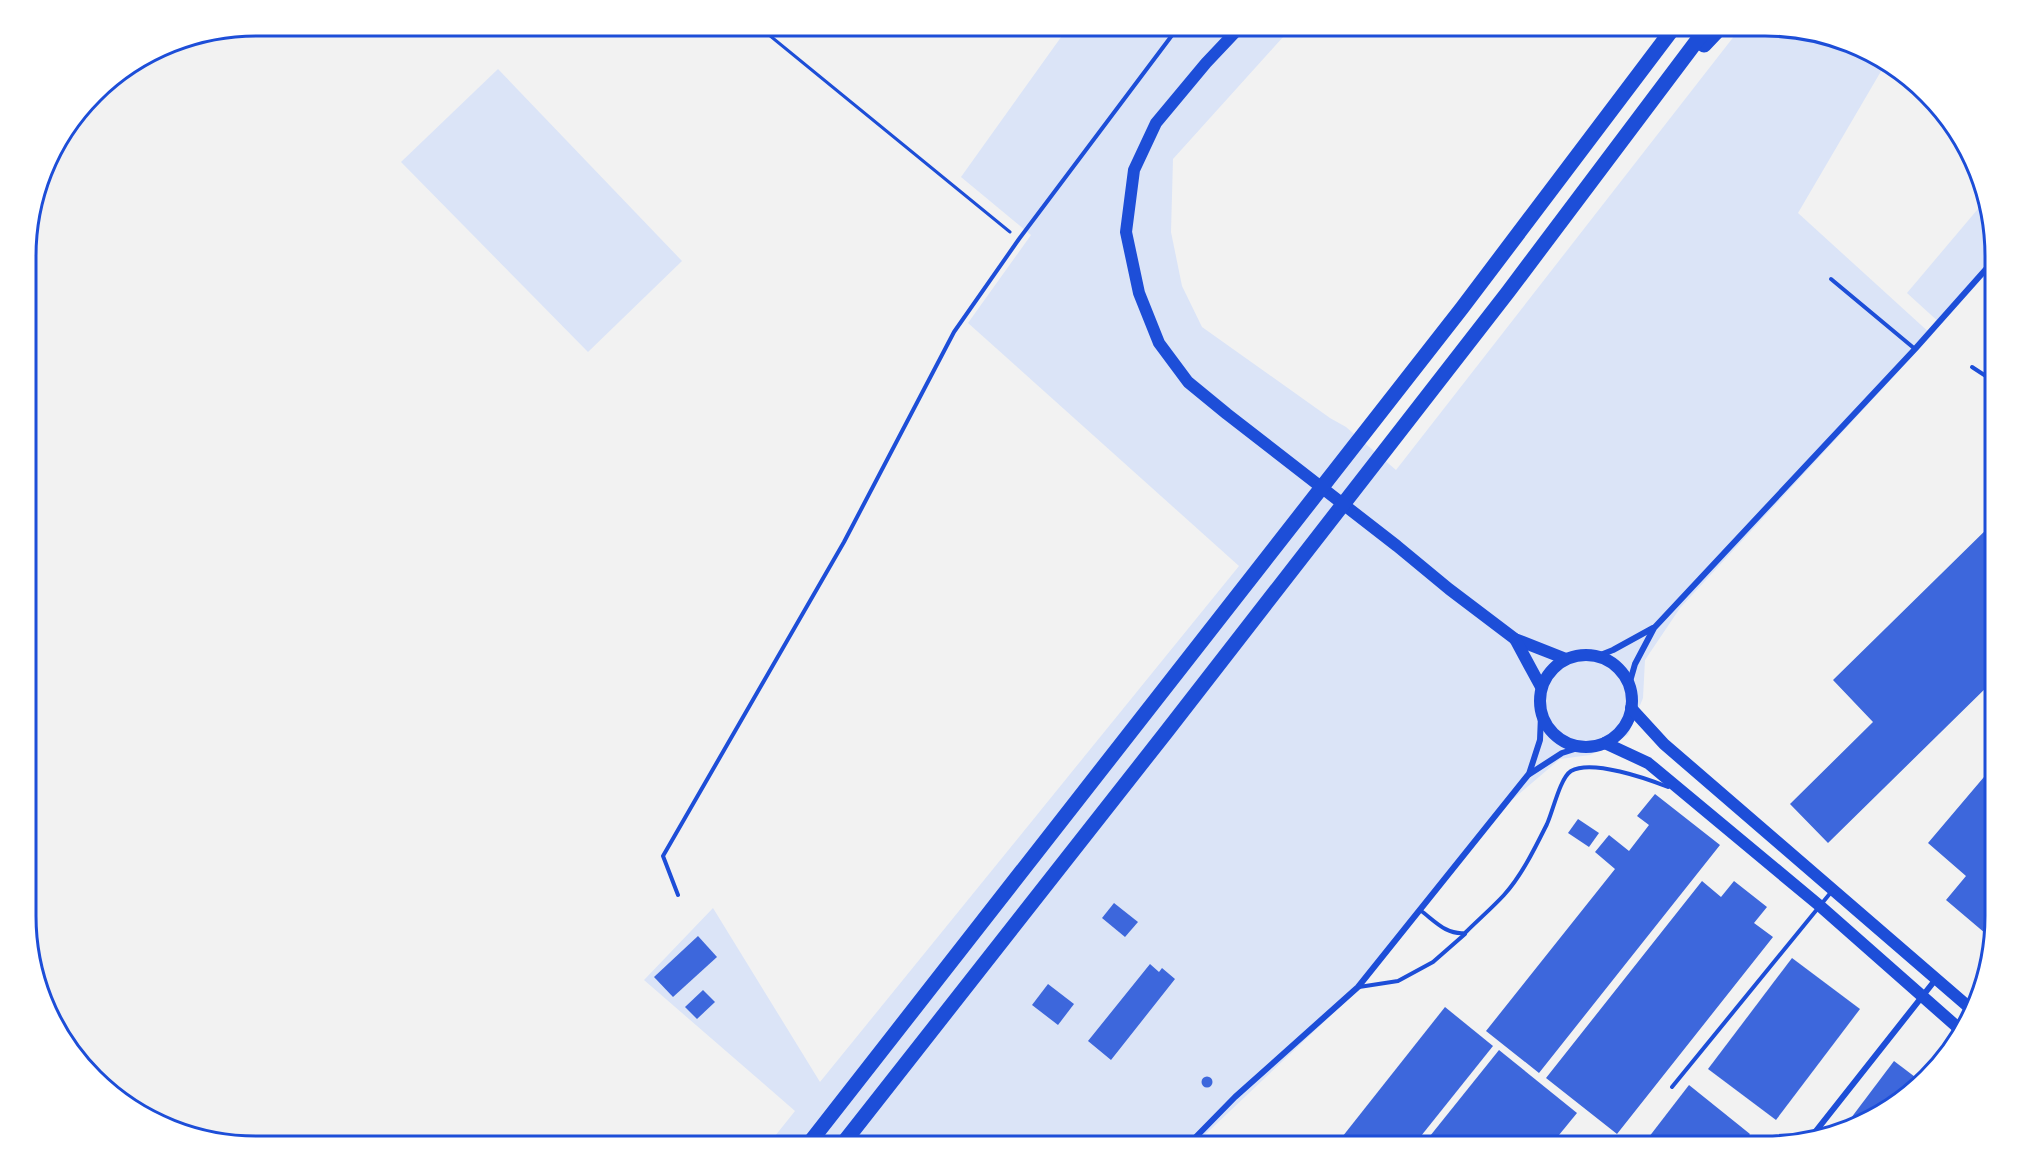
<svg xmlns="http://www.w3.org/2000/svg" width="2021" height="1172" font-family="'IBM Plex Sans',sans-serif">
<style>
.green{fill:#dbe4f7}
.building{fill:#3d67dc}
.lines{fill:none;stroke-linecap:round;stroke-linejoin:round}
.path{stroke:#1d4ed8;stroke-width:3}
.service{stroke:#1d4ed8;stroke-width:4}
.minor{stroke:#1d4ed8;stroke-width:6}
.secondary{stroke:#1d4ed8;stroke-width:12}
.motorway{stroke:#1d4ed8;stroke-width:15}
.rim{fill:none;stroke:#1d4ed8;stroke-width:3}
</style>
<rect width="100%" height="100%" fill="#f2f2f2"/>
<g class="green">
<polygon points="1069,26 1293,26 1173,159 1171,232 1182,286 1202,327 1330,418 1346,427 1396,470 1742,26 1765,26 1825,33 1881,57 1887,61 1798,213 1932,335 1680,608 1645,660 1643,698 1628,735 1590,755 1560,759 1493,816 1362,986 1193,1146 767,1146 795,1111 644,980 713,908 820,1082 1239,566 968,323 1031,235 961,177"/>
<polygon points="498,69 682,261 588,352 401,162"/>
<polygon points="1983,203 1995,241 1995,264 1941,324 1907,293"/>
</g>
<g class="building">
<polygon points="1995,521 1995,679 1828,843 1790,804 1873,722 1833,680"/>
<polygon points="1995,764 1995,931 1992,939 1946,900 1966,876 1928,843"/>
<polygon points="1655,794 1720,845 1539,1073 1486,1031 1615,869 1595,852 1609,835 1629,851 1649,825 1637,816"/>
<polygon points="1578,819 1599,833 1589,847 1568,833"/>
<polygon points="1702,881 1721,897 1734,881 1767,907 1754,923 1773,937 1617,1134 1546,1078"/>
<polygon points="1114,903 1138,922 1125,937 1102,918"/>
<polygon points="698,936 717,957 673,997 654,977"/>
<polygon points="1792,958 1860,1009 1776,1120 1708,1069"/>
<polygon points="1150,964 1159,972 1162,968 1175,979 1111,1060 1088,1041"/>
<polygon points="1048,984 1074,1004 1058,1025 1032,1005"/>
<polygon points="703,990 715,1002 697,1019 685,1007"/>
<polygon points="1445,1007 1493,1046 1413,1146 1335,1146"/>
<polygon points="1499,1050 1577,1113 1550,1146 1422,1146"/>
<polygon points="1894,1061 1923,1083 1881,1115 1845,1126"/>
<circle cx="1207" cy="1082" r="5.5"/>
<polygon points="1689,1085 1750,1134 1741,1146 1642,1146"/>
</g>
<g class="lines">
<polyline class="path" points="758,26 1010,232"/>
<g class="service">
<polyline points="1831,279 1915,349"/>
<polyline points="1972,367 1995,382"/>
<polyline points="1988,377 1995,363"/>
<polyline points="678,895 663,856 844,542 954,332 1019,239 1179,26"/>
<path d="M 1420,910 C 1435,921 1446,935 1465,933 C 1478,920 1492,908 1504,895 C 1522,875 1535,848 1547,824 C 1553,811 1560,778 1571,771 C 1592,759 1648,779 1668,787"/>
<polyline points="1359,987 1398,981 1433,962 1465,934"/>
<polyline points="1672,1087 1832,891"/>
</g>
<g class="minor">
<polyline points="1598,656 1613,650 1653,628"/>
<polyline points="1629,685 1635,664 1654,628 1915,349 1995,259"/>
<polyline points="1529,774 1540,740 1541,715"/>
<polyline points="1812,1136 1936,979"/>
<polyline points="1187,1146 1235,1097 1358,987 1528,775 1562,753 1581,747"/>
</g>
<g class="secondary">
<polyline points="1241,26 1206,63 1156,123 1134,170 1126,232 1139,293 1159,343 1188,382 1227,414 1397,546 1449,589 1515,639 1566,659"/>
<polyline points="1515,639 1541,687"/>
<circle cx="1586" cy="701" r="46"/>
<polyline points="1631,708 1664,744 1971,1009"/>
<polyline points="1605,743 1648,763 1820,906 1964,1033"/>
</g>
<g class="motorway">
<polyline points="1704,45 1722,26"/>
<polyline points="807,1146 1462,308 1675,26"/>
<polyline points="841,1146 1167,731 1508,292 1708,26"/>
</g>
</g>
<path d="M0 0H2021V1172H0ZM256 36H1765A220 220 0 0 1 1985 256V916A220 220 0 0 1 1765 1136H256A220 220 0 0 1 36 916V256A220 220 0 0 1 256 36Z" fill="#fff" fill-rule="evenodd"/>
<path class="rim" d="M256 36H1765A220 220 0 0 1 1985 256V916A220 220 0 0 1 1765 1136H256A220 220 0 0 1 36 916V256A220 220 0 0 1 256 36Z"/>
</svg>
